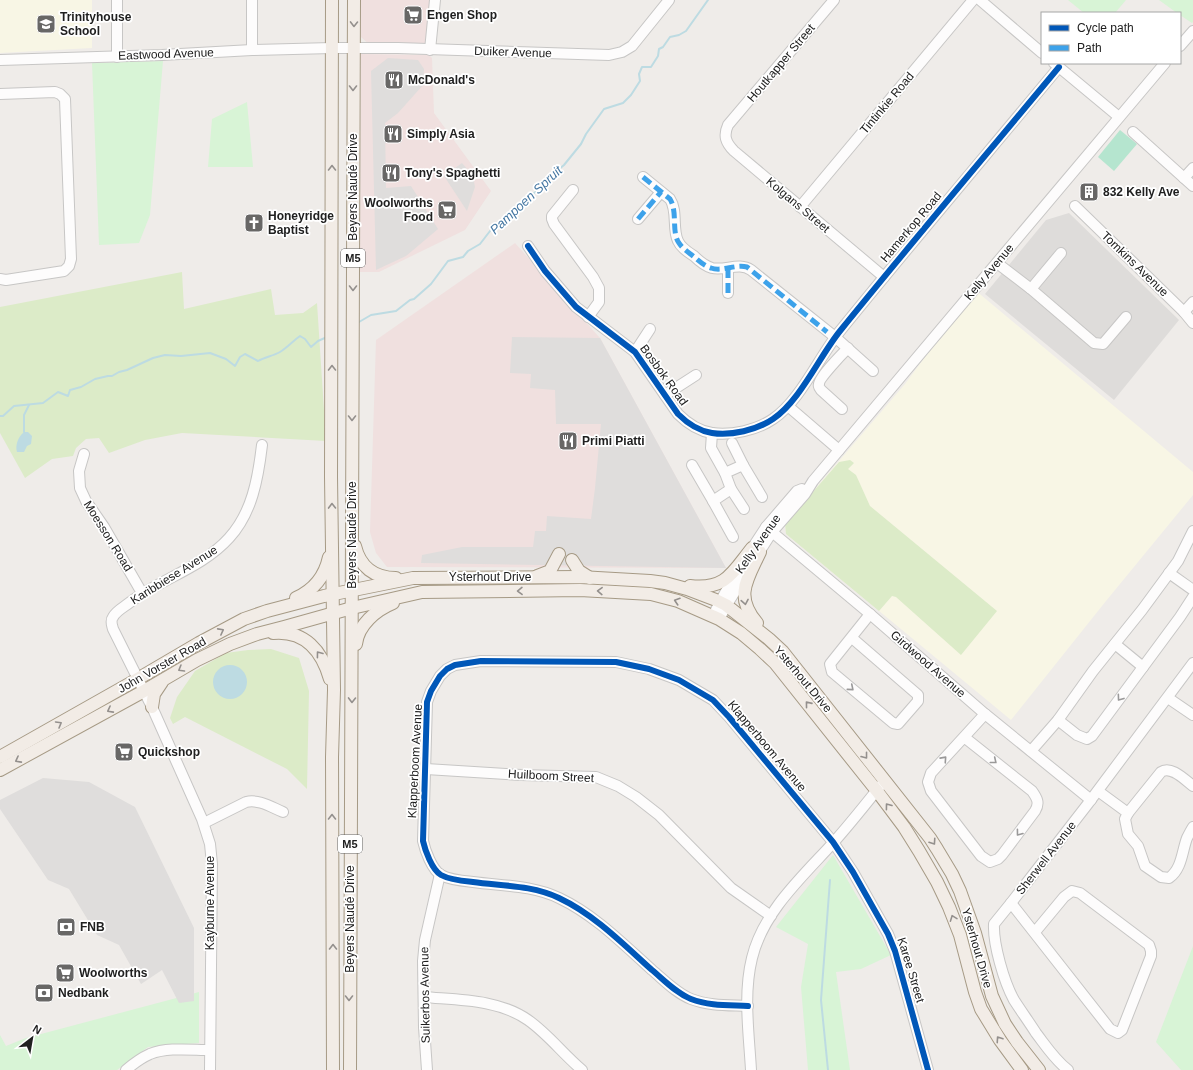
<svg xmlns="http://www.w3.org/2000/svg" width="1193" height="1070" font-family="Helvetica,sans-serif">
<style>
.residential{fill:#dedcda}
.commercial{fill:#f0e0df}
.education{fill:#f8f6e5}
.grass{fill:#dcebc8}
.park{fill:#d8f4d6}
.pitch{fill:#b5e5cf}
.parking{fill:#dfdddc}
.water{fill:#bddbe2}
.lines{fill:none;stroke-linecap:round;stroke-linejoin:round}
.stream{stroke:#bddbe2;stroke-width:2}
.minor-casing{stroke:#c7c6c5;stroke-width:12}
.major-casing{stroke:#a69a85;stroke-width:14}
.minor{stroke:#fdfcfc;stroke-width:10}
.major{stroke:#f2ece6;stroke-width:12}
.quiet{stroke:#3da2ea;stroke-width:5;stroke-dasharray:10 5;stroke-linecap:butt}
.cycleway-casing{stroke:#fff;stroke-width:8}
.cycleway{stroke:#0057b8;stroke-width:6}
.oneway{stroke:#94908d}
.oneway2{stroke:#9a9999}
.labels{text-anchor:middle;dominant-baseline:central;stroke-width:3.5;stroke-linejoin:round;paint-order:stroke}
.shield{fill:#fff;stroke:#636363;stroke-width:1}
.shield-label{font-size:11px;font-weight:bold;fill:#202020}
.poi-label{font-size:12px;font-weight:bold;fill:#202020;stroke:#fff;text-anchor:start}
.street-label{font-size:12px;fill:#202020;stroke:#fff}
.water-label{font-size:13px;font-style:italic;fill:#4577a2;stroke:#fff}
</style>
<rect width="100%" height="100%" fill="#efece9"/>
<polygon class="residential" points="1069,213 1179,320 1114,400 985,294 1046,220"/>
<g class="commercial">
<polygon points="361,0 434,0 427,47 370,45 361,37"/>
<polygon points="361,54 429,55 432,58 434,113 491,191 465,230 379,272 360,272"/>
<polygon points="515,243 600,338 726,568 387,567 376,553 370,532 376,340"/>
</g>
<g class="education">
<polygon points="0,0 92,0 92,48 0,53"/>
<polygon points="975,290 1193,472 1193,495 1106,601 1011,720 786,534 785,524 905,384"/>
</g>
<g class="grass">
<polygon points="182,272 184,309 271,289 275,315 303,313 317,303 326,441 182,433 145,440 109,453 99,438 86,439 76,448 73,456 52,459 25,478 0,433 0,307"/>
<polygon points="850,460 854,463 848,469 856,475 870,506 997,611 961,655 896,597 892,596 879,611 786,534 785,524 839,462"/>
<polygon points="271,649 299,658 309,691 307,789 287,769 185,717 173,724 170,718 177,697 195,671 226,653 248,650"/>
</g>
<g class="park">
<polygon points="1068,0 1126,0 1115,13 1084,13"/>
<polygon points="1159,0 1193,0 1193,22 1192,23 1180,15 1180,13 1177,13"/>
<polygon points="163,61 150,215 139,243 99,245 92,63"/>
<polygon points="247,102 253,167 208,167 212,119"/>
<polygon points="833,855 891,955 861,969 836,972 850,1070 808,1070 801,987 808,944 776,927"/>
<polygon points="1193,946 1193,1070 1181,1070 1156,1042"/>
<polygon points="199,992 199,1043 148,1047 117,1070 0,1070 0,1035 6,1046 26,1038"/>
</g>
<polygon class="pitch" points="1120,130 1137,144 1114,171 1098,157"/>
<g class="parking">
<polygon points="388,58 418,60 424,69 423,85 398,113 385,123 386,188 411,186 438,229 406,256 376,270 371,71"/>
<polygon points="462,163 473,176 475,187 467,211 444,176"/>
<polygon points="512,337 600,338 726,568 421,563 422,555 462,547 533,547 535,531 546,531 547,516 591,519 595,488 601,424 556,424 555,390 530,388 531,374 510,373"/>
<polygon points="43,778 89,782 135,807 194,928 194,1001 179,1003 162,970 141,984 119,945 97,935 69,889 48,880 0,809 0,800"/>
</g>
<g class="water">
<path d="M 24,432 L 28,432 L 32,436 L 31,444 L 27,446 L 24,452 L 17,452 C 15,445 18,437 24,432 Z"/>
<circle cx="230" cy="682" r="17"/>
</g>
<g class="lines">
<g class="stream">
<polyline points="359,322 371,315 396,311 410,300 414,299 431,284 448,261 463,257 468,251 480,244 490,231 503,220 509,219 525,204 531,195 543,187 553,174 564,165 581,144 586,134 604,109 623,103 631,95 640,81 639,74 642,67 651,67 658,56 659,49 663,47 670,37 679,35 686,31 708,0"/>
<path d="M 0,416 L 3,416 L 14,406 L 43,403 L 58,392 L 68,396 L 70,390 L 81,387 L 95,379 L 108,376 L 112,376 L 119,372 L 127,370 L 153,358 L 165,355 L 181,356 L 210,353 L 226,359 L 235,366 L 240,357 L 245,354 L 258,361 C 265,357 273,356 280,352 C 287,348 293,341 300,336 L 305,339 L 311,347 L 318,341 L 327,337"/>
<polyline points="24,432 24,415 29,405"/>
<polyline points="828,1070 821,1000 830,880"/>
</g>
<g class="minor-casing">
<g id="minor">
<polyline points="252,0 252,50"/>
<path d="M 834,0 L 728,125 C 723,136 726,143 734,151 L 884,277"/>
<polyline points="980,0 1042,53"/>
<polyline points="1180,46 1193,31"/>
<polyline points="430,50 435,0"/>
<polyline points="117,57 117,0"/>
<polyline points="0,60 162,55 252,50 332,48 398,48 609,55 622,52 632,46 669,0"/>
<polyline points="1054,63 1119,117"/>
<polyline points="0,94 55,92 60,94 65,99 71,259 69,266 64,271 6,280 0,279"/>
<polyline points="1133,132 1193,186"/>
<path d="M 643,177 L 670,199 C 678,211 672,229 678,241 C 681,248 688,252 694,256 C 699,261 705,266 712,268 C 725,271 739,262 751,270 L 835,337 L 873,371"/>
<polyline points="1184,178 1193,168"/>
<polyline points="573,190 552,216 552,219 554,224 593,277 599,288 599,302 588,317"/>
<polyline points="1075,206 1184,312 1193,323"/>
<polyline points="800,207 973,0"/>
<polyline points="638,219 661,192"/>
<path d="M 528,246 L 545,271 L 576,307 L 635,352 L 678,414 C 687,423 699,431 712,433 C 731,436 757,430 773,419 C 800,401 819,357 840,331 C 912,242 986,155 1059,67"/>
<polyline points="997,263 1031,289 1094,343 1103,344 1126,317"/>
<polyline points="728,268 728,293"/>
<polyline points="1031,289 1061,253"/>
<polyline points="1184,312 1193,302"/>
<polyline points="635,352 650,329"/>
<polyline points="665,395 696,375"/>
<polyline points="789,407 839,450"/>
<path d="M 842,409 L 821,390 C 820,388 818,387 819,384 C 819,378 842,354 848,348"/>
<polyline points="712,433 711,448 725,473 731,489 744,509"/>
<polyline points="732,443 743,465"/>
<polyline points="84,454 79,471 80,488 86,501 104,527 142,593"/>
<polyline points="692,465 713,501 731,489"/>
<polyline points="725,473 743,465 762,497"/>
<polyline points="713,501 733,537"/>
<polyline points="766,527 870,614 985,714 1091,800"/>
<polyline points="749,553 766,527 797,491 802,489"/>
<polyline points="756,557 772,532 805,494 813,481 1165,63"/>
<polyline points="1169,573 1193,590"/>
<polyline points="713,616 720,602 738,570"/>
<polyline points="719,619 729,601 748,571"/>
<polyline points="852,638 918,695 918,701 898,724 893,723 832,672 830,664 870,614"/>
<polyline points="1115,644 1143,667"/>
<polyline points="1168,698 1193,715"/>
<polyline points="1058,720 1077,735 1087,739 1092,736 1180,617 1193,597"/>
<path d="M 964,737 L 1032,791 C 1037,798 1040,803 1035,811 L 1002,855 L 998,859 L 990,862 L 981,856 L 931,791 L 928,782 L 931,773 L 985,714"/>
<polyline points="1031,751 1058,720 1093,671 1142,610 1178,561 1193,531"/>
<polyline points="426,769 521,775 596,777 618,786 636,797 659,815 731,888 771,916"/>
<path d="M 1098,791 L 1128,813 L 1125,819 L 1128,834 L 1138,846 L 1145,866 L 1161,877 L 1169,878 C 1182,869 1182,851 1187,838 C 1189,834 1191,830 1193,827"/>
<path d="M 1128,813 L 1161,772 C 1171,765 1185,780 1193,786"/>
<path d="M 204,823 L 246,802 C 259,799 271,807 283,812"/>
<polyline points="1011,903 1110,1029 1118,1033 1122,1030 1151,956 1151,951 1149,945 1080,893 1072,891 1064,897 1035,932"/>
<path d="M 424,997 C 458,1000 498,999 528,1020 C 548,1034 563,1054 582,1070"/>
<path d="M 748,1006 C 729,1005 709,1006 691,999 C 676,993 664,980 652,970 C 623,944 595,915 559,898 C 532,885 502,886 473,882 C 463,881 450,880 441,875 C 432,870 425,850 423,841 L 427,702 L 431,691 L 440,676 L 447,669 L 455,665 L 481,661 L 616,662 L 649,669 L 679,680 L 713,700 L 729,717 L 833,842 L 853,872 L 888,934 L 895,951 L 928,1070"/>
<path d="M 126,1070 C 133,1064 141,1058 150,1054 C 168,1047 191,1050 210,1050"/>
<path d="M 210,1070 L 212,864 L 210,844 L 202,819 L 152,707 L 113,629 C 112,625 110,621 113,617 C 116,611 124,607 129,603 C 160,579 202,568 229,538 C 252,513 258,479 262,445"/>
<polyline points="427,1070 424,1027 423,961 425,940 440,874"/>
<path d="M 751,1070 C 749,1034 743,994 752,958 C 763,912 802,877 833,843 C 850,824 865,805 881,785"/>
<path d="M 1068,1070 C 1054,1059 1046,1046 1036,1033 C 1029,1022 1021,1011 1014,1000 C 1004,982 993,944 994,924 L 1011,903 L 1087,805 L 1193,663"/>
</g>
</g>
<g class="major-casing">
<g id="major">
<polyline points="332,0 331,477 334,690 332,757 333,1070"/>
<path d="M 355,546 C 360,567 374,578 396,578"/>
<polyline points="572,560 579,571 590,578"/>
<polyline points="537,576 550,571 559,554"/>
<path d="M 690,586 C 726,590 732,573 752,548"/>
<path d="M 296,598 C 314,590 325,576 329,557"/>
<path d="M 757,623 C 734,596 747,580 760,552"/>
<path d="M 273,633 C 305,630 322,651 330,679"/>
<path d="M 356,644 C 358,625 376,610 393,603"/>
<polyline points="152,707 154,694 162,682"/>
<polyline points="0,757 129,684 199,643 244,619 267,611 324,596 413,578 580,577 650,581 665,583 687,589 716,600 726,605 769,639 783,652 930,838 937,849 952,874 960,891 975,933 992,996 1005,1024 1017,1042 1039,1070"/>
<polyline points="0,770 144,691 197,660 230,644 257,634 284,627 352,608 422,592 580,590 651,594 678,601 719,619 741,633 760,649 775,663 877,791 904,827 919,851 937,882 949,907 960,935 975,992 981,1009 1000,1040 1022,1070"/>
<polyline points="350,1070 354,0"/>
</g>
</g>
<use href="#minor" class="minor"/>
<use href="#major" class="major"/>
<g class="quiet">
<path d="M 643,177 L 670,199 C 678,212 671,232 679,243 C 682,248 688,252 693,256 C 698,260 704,266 711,268 C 722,272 735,264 747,267 L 827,332"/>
<polyline points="638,219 661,192"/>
<polyline points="728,268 728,293"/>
</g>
<g class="cycleway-casing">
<g id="cycleway">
<path d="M 528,246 L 545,271 L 576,307 L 635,352 L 678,414 C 687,423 699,431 712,433 C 731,436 757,430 773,419 C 800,401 819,357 840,331 C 912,242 986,155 1059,67"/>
<path d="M 748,1006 C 729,1005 709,1006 691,999 C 676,993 664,980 652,970 C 623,944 595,915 559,898 C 532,885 502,886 473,882 C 463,881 450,880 441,875 C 432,870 425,850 423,841 L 427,702 L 431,691 L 440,676 L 447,669 L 455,665 L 481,661 L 616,662 L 649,669 L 679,680 L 713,700 L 729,717 L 833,842 L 853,872 L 888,934 L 895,951 L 928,1070"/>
</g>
</g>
<use href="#cycleway" class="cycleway"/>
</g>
<defs><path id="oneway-chevron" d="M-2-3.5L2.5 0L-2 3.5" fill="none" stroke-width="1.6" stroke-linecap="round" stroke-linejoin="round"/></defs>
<g class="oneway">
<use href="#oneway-chevron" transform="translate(354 24) rotate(91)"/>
<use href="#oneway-chevron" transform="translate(353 88) rotate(90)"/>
<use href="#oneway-chevron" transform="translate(332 168) rotate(-90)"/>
<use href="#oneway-chevron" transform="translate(353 288) rotate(90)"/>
<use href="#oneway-chevron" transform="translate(332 368) rotate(-90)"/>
<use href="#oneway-chevron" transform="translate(352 418) rotate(90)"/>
<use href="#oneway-chevron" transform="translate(332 506) rotate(-91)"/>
<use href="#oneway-chevron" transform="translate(520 591) rotate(179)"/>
<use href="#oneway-chevron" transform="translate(600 591) rotate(-178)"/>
<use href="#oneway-chevron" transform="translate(677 601) rotate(-162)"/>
<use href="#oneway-chevron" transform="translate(745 602) rotate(80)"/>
<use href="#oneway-chevron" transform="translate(221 631) rotate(-28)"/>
<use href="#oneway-chevron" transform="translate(319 654) rotate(-127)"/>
<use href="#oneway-chevron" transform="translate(181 669) rotate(150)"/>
<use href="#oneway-chevron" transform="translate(352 700) rotate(91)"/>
<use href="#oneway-chevron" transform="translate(808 704) rotate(-129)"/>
<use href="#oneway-chevron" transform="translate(110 710) rotate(152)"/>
<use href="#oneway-chevron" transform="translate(59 724) rotate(-30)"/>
<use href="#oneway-chevron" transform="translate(865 756) rotate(52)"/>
<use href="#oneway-chevron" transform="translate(18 760) rotate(152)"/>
<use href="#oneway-chevron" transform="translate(888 806) rotate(-127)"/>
<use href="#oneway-chevron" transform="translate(332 817) rotate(-90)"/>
<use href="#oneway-chevron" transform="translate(933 842) rotate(56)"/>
<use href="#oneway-chevron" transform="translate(953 918) rotate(-111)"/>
<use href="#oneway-chevron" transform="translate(333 947) rotate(-90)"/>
<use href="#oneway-chevron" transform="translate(349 998) rotate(90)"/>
<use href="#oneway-chevron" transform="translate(999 1039) rotate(-124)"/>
</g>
<g class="oneway2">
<use href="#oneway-chevron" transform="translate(851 688) rotate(40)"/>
<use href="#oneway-chevron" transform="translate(1120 698) rotate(126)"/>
<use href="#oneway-chevron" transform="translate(944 759) rotate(-48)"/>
<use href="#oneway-chevron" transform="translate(994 761) rotate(39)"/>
<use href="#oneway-chevron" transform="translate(1019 833) rotate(127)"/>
</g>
<defs>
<g id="supermarket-square" transform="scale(1)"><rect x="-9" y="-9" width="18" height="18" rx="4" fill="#686766" stroke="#fff"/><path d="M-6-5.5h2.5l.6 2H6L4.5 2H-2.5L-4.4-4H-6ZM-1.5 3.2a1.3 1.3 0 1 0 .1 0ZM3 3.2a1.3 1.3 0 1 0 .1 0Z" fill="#fff"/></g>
<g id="school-square" transform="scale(1)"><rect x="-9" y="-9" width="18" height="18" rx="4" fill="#686766" stroke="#fff"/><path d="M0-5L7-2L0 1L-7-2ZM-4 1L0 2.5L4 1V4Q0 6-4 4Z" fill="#fff"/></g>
<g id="restaurant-square" transform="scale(1)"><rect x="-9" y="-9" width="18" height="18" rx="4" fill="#686766" stroke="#fff"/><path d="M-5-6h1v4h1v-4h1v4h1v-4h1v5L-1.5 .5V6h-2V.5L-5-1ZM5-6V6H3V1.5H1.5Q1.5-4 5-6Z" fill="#fff"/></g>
<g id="building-square" transform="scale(1)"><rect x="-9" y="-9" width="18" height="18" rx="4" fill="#686766" stroke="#fff"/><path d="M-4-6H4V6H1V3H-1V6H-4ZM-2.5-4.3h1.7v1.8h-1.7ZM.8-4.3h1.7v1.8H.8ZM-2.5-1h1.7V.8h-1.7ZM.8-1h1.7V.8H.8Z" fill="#fff"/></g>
<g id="church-square" transform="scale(1)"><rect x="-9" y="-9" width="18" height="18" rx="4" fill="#686766" stroke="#fff"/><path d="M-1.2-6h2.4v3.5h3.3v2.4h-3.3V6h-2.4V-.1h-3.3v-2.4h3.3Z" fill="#fff"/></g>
<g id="bank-square" transform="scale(1)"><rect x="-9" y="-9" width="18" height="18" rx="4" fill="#686766" stroke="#fff"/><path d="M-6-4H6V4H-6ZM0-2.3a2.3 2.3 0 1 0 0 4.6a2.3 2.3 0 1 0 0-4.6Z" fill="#fff"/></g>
</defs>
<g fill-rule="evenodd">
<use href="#supermarket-square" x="413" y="15"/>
<use href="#school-square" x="46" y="24"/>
<use href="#restaurant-square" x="394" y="80"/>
<use href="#restaurant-square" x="393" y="134"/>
<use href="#restaurant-square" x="391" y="173"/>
<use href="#building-square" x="1089" y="192"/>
<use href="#supermarket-square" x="447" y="210"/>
<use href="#church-square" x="254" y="223"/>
<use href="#restaurant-square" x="568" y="441"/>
<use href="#supermarket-square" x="124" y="752"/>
<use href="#bank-square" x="66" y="927"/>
<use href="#supermarket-square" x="65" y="973"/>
<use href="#bank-square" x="44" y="993"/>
</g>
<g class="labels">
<g class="shield">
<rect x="341" y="249" width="24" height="18" rx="3"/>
<rect x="338" y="835" width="24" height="18" rx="3"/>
</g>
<g class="shield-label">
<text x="353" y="258">M5</text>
<text x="350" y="844">M5</text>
</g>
<g class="poi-label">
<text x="427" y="15">Engen Shop</text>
<text x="60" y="17">Trinityhouse<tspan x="60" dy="14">School</tspan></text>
<text x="408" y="80">McDonald's</text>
<text x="407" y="134">Simply Asia</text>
<text x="405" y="173">Tony's Spaghetti</text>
<text x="1103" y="192">832 Kelly Ave</text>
<text x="433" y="203" text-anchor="end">Woolworths<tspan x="433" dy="14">Food</tspan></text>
<text x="268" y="216">Honeyridge<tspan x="268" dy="14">Baptist</tspan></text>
<text x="582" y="441">Primi Piatti</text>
<text x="138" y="752">Quickshop</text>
<text x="80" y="927">FNB</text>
<text x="79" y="973">Woolworths</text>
<text x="58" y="993">Nedbank</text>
</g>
<g class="street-label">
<text transform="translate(513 52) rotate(2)">Duiker Avenue</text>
<text transform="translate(166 54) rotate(-2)">Eastwood Avenue</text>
<text transform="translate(781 63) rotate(-50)">Houtkapper Street</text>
<text transform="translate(887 103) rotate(-50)">Tintinkie Road</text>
<text transform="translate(353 187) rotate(-90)">Beyers Naudé Drive</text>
<text transform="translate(798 205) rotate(40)">Kolgans Street</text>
<text transform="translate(911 227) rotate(-50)">Hamerkop Road</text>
<text transform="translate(1135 264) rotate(44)">Tomkins Avenue</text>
<text transform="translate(989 272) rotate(-50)">Kelly Avenue</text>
<text transform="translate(664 375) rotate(54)">Bosbok Road</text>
<text transform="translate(352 535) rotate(-90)">Beyers Naudé Drive</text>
<text transform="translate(108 536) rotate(58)">Moesson Road</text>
<text transform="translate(758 544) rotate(-55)">Kelly Avenue</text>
<text transform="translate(174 575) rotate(-32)">Karibbiese Avenue</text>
<text x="490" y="577">Ysterhout Drive</text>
<text transform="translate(928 664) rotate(41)">Girdwood Avenue</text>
<text transform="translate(162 665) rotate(-30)">John Vorster Road</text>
<text transform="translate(803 679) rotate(50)">Ysterhout Drive</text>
<text transform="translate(767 746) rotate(50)">Klapperboom Avenue</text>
<text transform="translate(415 761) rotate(-87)">Klapperboom Avenue</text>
<text transform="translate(551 776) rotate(3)">Huilboom Street</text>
<text transform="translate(1046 858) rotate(-52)">Sherwell Avenue</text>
<text transform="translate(210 903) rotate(-90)">Kayburne Avenue</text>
<text transform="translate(350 919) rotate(-90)">Beyers Naudé Drive</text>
<text transform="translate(977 948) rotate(74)">Ysterhout Drive</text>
<text transform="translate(911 970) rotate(73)">Karee Street</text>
<text transform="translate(425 995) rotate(-91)">Suikerbos Avenue</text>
</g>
<g class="water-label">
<text transform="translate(526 200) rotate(-43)">Pampoen Spruit</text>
</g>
</g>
<rect x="1041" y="12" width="140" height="52" fill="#ffffff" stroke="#a6a6a6"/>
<rect x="1049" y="25" width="20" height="6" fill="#0057b8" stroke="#a6a6a6"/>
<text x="1077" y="32" font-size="12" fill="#202020">Cycle path</text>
<rect x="1049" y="45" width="20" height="6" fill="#3da2ea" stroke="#a6a6a6"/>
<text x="1077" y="52" font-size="12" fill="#202020">Path</text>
<g transform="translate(32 1038) rotate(31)" stroke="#ffffff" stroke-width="3" paint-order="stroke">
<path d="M0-3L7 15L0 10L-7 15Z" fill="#202020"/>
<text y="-6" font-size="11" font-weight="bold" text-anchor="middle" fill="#202020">N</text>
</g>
</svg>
